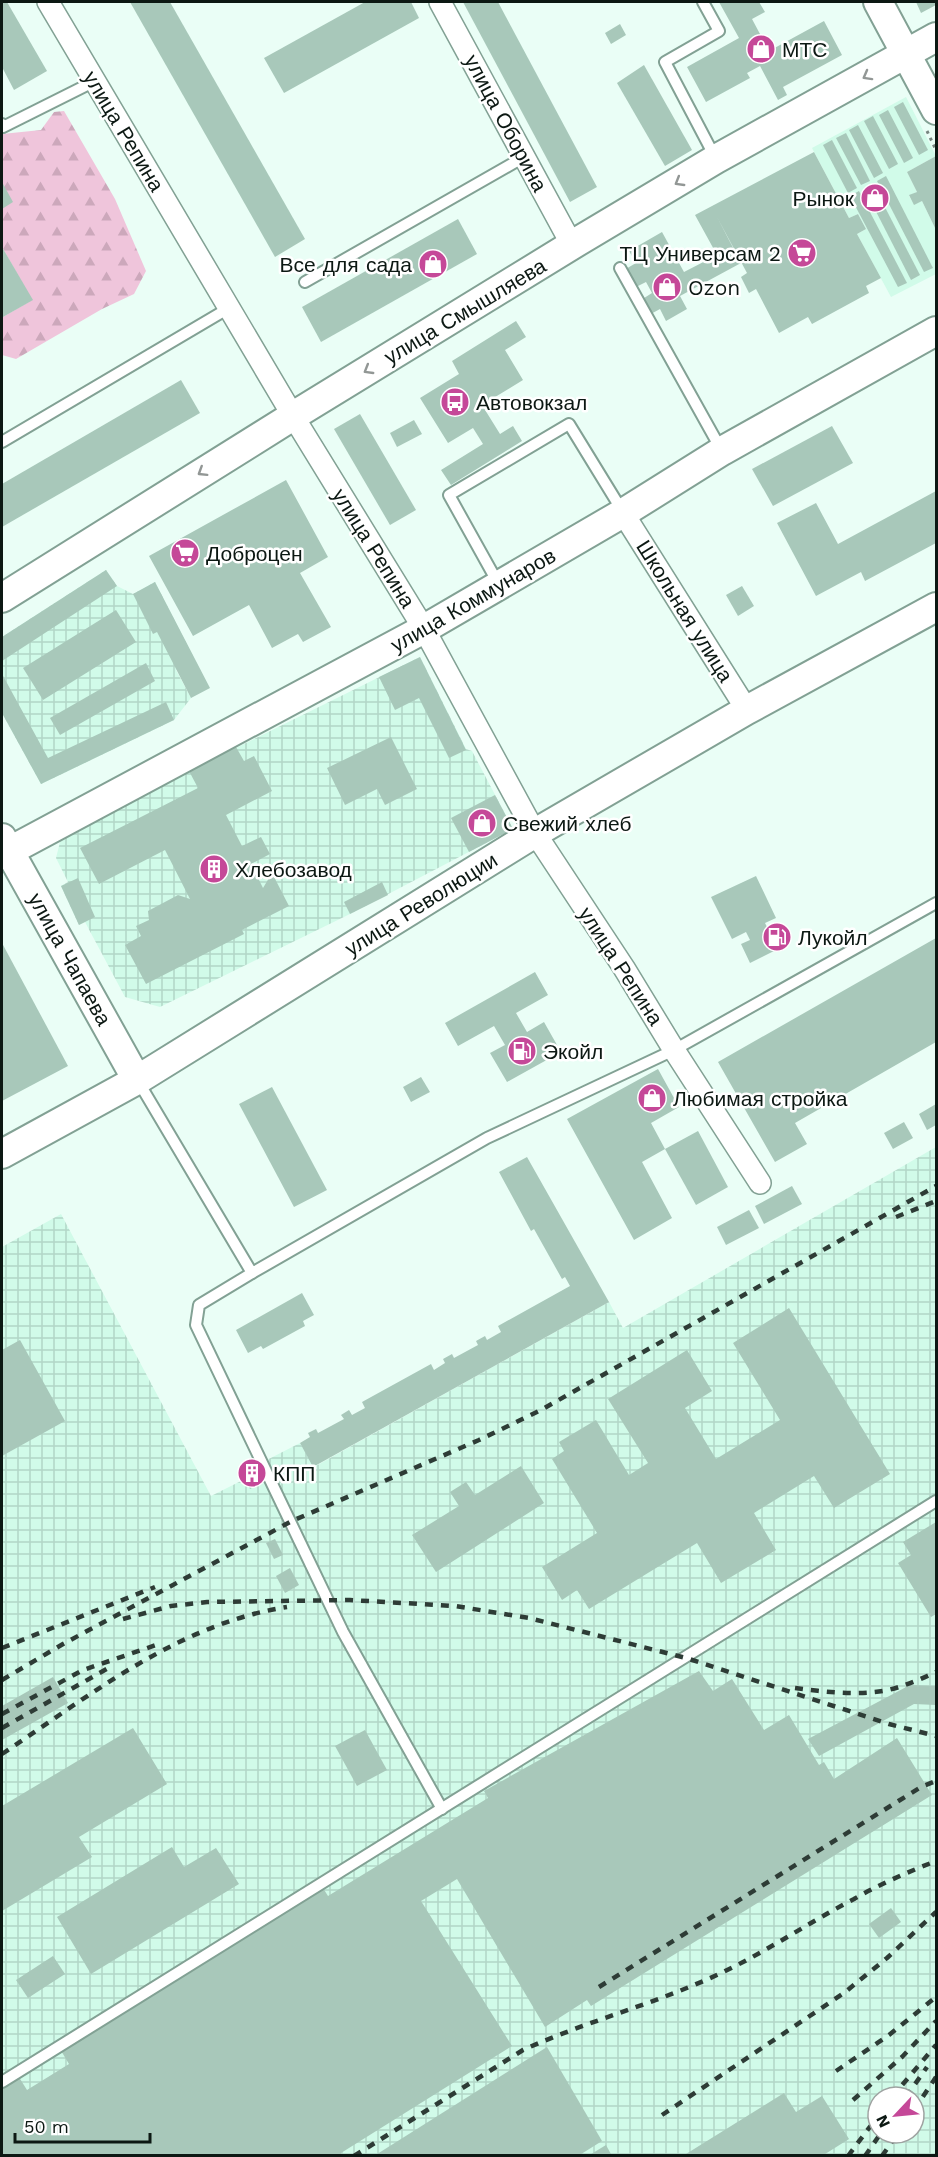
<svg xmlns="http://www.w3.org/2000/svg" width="938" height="2157" font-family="'Work Sans',sans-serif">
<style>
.built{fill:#d1fbe9}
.industrial{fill:url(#industrial-grid);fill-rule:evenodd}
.forest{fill:url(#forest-firs)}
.building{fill:#a8c8ba}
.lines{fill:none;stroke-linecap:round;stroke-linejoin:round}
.lane-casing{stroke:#82a194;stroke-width:14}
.street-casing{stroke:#82a194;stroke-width:24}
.secondary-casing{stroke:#82a194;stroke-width:32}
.path{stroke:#76857f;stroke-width:3;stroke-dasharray:3 4.5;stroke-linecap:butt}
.lane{stroke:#fff;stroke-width:10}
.street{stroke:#fff;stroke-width:21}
.secondary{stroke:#fff;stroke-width:28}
.rail{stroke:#2e3c36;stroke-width:4.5;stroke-dasharray:8 8;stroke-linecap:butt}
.oneway{stroke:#929795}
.labels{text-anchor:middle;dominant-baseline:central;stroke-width:5;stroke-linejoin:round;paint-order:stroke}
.poi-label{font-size:21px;fill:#0c1813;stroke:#fff;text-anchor:start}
.street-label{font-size:21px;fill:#0c1813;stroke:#fff}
</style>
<defs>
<pattern id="industrial-grid" width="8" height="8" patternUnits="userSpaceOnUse" patternTransform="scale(1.5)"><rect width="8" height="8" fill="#d1fbe9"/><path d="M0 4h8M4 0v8" fill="none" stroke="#b2d6c7"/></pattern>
<pattern id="forest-firs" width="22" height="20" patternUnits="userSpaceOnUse" patternTransform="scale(1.5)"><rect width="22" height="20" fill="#efc5db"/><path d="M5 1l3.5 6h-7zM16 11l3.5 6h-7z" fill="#cca8bb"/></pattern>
</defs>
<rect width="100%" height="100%" fill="#eafef6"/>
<polygon class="built" points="906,97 936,156 907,172 917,192 909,196 914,204 922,201 936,230 936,274 891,297 857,234 866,229 858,214 849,218 812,148"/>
<g class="industrial">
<polygon points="106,570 117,586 133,594 155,582 195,660 176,670 191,698 174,720 41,784 2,713 2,637"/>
<polygon points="420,657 466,749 472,751 513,829 350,914 160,1007 125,997 85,922 79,925 61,886 68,882 56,858 62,834"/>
<path d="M 936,1147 L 936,2155 L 2,2155 L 2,1247 L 61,1214 L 211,1496 L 245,1479 L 239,1467 L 255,1458 L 259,1464 L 300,1443 L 314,1467 L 609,1302 L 623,1328 ZM 878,2097 L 914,2097 L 914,2133 L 878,2133 Z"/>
</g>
<polygon class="forest" points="64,111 115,199 146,271 134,294 102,309 16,359 2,355 3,317 32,300 2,247 2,134 41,130 54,112"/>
<g class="building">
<polygon points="2,2 7,2 47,71 14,90 2,67"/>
<polygon points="130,2 170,2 305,239 275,257"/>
<polygon points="365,2 411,2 419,18 284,93 264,58"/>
<polygon points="463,2 498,2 597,187 570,202"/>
<polygon points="719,2 759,2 765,12 752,19 769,51 824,21 842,55 783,87 787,95 778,100 760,66 747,73 750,78 706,102 687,67 739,38"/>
<polygon points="916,2 936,2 936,5 921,13"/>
<polygon points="620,24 626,35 611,44 605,33"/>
<polygon points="644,65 692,150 665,166 617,83"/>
<polygon points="903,102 928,150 919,155 894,107"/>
<polygon points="888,110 913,158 904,163 879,115"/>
<polygon points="873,116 898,164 889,169 864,121"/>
<polygon points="858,125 883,173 874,178 849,130"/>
<polygon points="846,133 870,181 861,185 836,138"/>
<polygon points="832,140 857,188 848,193 823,145"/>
<polygon points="814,152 849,218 858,214 866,229 857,234 881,278 866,286 869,293 812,324 808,317 779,333 756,289 749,293 741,277 747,273 717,217 741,263 680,296 687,309 666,321 660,309 649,315 641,300 652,293 646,282 634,288 624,270 636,263 629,251 662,232 684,272 717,255 695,215"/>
<polygon points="936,156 936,230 922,201 914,205 909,195 917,192 907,172"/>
<polygon points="886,176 933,268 924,272 877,181"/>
<polygon points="2,182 13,202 2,209"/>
<polygon points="873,184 920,275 911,280 864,188"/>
<polygon points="859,191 907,283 898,287 850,196"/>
<polygon points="458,219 477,254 321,342 302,307"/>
<polygon points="2,247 33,300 3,317 2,314"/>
<polygon points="516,321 526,337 505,350 523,380 482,405 500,434 513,426 522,441 451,485 441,470 483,444 473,428 448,443 420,398 459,374 452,361"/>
<polygon points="181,380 200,413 2,527 2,484"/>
<polygon points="360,414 416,510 390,525 334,429"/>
<polygon points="414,420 422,434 397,447 390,433"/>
<polygon points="832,426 853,463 773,506 752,469"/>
<polygon points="286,480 328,557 300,573 331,627 303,642 298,634 272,648 249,605 193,636 149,556"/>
<polygon points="936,491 936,543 865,581 861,572 816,596 777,523 816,503 838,544"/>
<polygon points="106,570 117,586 2,661 2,637"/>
<polygon points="155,582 210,688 191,698 157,632 153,634 133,594"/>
<polygon points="742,586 754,606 738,616 726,595"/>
<polygon points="116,610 136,642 43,700 23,668"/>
<polygon points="420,657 466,750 449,758 419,698 395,710 379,677"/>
<polygon points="146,663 155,681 60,735 50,718"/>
<polygon points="2,674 48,758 166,702 174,720 41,784 2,713"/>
<polygon points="391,737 417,789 385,805 377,789 345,805 327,768"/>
<polygon points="236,747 244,761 254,756 272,791 226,815 242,846 261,837 270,854 251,864 263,888 272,873 289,906 242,930 244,934 146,984 125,945 141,936 136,926 149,920 148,911 178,895 190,899 165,850 99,884 80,848 198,788 189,771"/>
<polygon points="495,795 513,829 469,852 451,818"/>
<polygon points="756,876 776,918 765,923 769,931 779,926 788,944 750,963 741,944 750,940 746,932 732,939 711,897"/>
<polygon points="78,878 95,917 79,925 61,886"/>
<polygon points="382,882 388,895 350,914 344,902"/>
<polygon points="936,938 936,1042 795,1123 807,1144 775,1162 718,1062"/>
<polygon points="2,943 68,1066 2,1101"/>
<polygon points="535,972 548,995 516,1013 527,1032 544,1022 561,1052 507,1082 490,1053 505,1045 494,1026 458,1046 445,1023"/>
<polygon points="658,1069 679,1107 651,1123 665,1149 642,1162 672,1218 634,1240 567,1119"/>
<polygon points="421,1077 430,1092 411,1102 403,1087"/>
<polygon points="272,1087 327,1190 294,1207 239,1104"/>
<polygon points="936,1104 936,1125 927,1130 919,1114"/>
<polygon points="904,1122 913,1138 893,1149 884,1133"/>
<polygon points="698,1131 728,1187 696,1205 665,1149"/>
<polygon points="527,1157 609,1302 313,1467 300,1443 310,1437 308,1433 316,1429 318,1433 344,1419 341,1415 349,1410 352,1415 365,1408 362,1402 431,1364 434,1370 445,1363 443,1359 452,1354 454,1358 478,1345 476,1341 485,1336 487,1340 501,1332 498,1326 570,1286 565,1277 562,1279 534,1229 531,1231 499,1172"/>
<polygon points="792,1186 802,1204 764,1224 755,1206"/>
<polygon points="749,1210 759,1228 726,1245 717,1227"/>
<polygon points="302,1293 314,1315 303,1321 305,1326 263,1349 261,1346 248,1353 236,1330"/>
<polygon points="789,1308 890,1474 834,1508 814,1476 754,1513 776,1550 721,1583 697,1543 589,1609 577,1590 562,1600 542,1567 597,1533 552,1459 564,1451 559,1442 596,1420 629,1475 648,1463 608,1399 687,1350 712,1391 685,1408 716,1459 780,1420 733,1343"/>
<polygon points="20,1340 65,1421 2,1456 2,1350"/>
<polygon points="255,1458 267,1480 250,1489 239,1467"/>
<polygon points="521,1466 544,1503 436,1572 412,1535 459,1506 450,1492 466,1482 475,1495"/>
<polygon points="936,1522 936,1614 931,1617 898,1563 911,1555 903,1542"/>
<polygon points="275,1539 283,1555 274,1559 266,1543"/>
<polygon points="290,1568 299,1585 285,1593 276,1576"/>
<polygon points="699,1671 713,1691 732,1679 764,1730 789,1715 819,1765 824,1762 834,1779 897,1738 932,1795 591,2006 587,2000 545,2027 457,1879 421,1901 512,2046 341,2153 342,2156 2,2156 2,2084 17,2074 27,2090 69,2064 60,2049 323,1888 328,1896 488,1798 484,1791"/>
<polygon points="53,1677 68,1703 2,1740 2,1706"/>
<polygon points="910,1685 936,1686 936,1705 914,1704 819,1756 808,1739"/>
<polygon points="133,1728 167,1784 79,1837 92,1857 2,1911 2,1806"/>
<polygon points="365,1730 387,1770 357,1786 335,1746"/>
<polygon points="172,1847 184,1867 216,1848 239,1884 91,1974 57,1917"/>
<polygon points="891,1908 901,1922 879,1938 869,1924"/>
<polygon points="53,1956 65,1974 28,1998 16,1980"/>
<polygon points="547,2047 602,2141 578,2156 374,2156"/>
<polygon points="784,2093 796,2112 822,2096 849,2139 822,2156 687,2156 686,2154"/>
<polygon points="606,2145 612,2156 588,2156"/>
</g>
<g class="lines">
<g class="lane-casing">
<g id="lane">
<polyline points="703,2 719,31 665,62 716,159"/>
<polyline points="2,124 3,127 95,81"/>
<polyline points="620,268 722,451"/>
<polyline points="305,282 524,157"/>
<polyline points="2,442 229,308"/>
<polyline points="498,583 449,495 569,424 623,512"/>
<polyline points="138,1081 252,1273 487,1138 674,1050 936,903"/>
<polyline points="252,1273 199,1305 196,1325 343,1632 442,1809"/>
<polyline points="2,2082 936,1501"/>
</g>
</g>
<g class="street-casing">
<g id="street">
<polyline points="48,2 293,416 424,629 535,833 624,968 674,1050 760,1183"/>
<polyline points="440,2 572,245"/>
<polyline points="623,513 747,710"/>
</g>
</g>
<g class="secondary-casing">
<g id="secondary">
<polyline points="878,2 936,110"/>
<polyline points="2,598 293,416 572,245 716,159 936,37"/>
<polyline points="2,838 137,1080"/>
<polyline points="2,855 424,629 623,513 722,451 936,331"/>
<polyline points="2,1154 137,1080 535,833 747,710 936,607"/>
</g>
</g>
<polyline class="path" points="927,131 936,150"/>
<use href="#lane" class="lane"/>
<use href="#street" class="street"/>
<use href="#secondary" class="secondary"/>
<g class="rail">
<polyline points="896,1217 936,1201"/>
<polyline points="123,1619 171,1606 207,1602 350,1600 455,1606 529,1618 686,1658 889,1724 936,1736"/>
<polyline points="2,1648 155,1587"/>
<polyline points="2,1680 63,1644 292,1521 479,1440 541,1410 936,1186"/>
<path d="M 795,1688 C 826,1692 858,1696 888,1690 C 905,1686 921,1679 936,1672"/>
<polyline points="2,1714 83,1670 162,1643"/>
<polyline points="2,1728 112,1666"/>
<path d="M 2,1754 C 91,1695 178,1624 287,1607"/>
<polyline points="599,1987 921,1787 936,1781"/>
<polyline points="836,2071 889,2035 936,1997"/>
<polyline points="892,2097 936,2045"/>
<polyline points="906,2097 927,2067"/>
<polyline points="853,2100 902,2057 936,2021"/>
<polyline points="914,2110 936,2077"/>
<polyline points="662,2115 844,1993 887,1958 936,1912"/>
<path d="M 354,2156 L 523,2050 C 587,2021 655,2004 719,1974 C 766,1952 808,1923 854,1899 C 880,1884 908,1872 936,1861"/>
<polyline points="848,2156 878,2116"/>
<polyline points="865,2156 881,2133"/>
<polyline points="882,2156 898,2133"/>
</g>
</g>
<defs><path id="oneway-chevron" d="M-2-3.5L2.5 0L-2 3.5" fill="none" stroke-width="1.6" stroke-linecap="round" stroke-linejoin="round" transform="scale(1.5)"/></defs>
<g class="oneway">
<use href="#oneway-chevron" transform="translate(867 76) rotate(151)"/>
<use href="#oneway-chevron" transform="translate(679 182) rotate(149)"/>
<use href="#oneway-chevron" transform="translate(368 370) rotate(149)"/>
<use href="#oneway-chevron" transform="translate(202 472) rotate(148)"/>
</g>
<defs>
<g id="shop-disc" transform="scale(1.5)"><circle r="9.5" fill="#c54898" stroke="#fff"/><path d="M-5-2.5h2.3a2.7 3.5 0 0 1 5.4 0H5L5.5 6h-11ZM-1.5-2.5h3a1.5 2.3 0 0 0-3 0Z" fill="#fff"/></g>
<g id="supermarket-disc" transform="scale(1.5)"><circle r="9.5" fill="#c54898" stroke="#fff"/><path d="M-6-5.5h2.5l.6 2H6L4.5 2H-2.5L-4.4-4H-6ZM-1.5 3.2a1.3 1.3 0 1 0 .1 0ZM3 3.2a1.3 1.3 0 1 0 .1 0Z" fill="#fff"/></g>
<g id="bus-disc" transform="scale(1.5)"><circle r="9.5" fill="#c54898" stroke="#fff"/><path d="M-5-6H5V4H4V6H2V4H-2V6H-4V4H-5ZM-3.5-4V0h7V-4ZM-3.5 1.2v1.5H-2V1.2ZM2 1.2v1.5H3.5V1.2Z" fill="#fff"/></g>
<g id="building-disc" transform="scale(1.5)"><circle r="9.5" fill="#c54898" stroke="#fff"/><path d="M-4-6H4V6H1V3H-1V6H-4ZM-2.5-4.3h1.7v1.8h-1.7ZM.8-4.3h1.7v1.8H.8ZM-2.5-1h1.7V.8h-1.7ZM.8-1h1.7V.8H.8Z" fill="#fff"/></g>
<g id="fuel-disc" transform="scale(1.5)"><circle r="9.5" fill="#c54898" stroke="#fff"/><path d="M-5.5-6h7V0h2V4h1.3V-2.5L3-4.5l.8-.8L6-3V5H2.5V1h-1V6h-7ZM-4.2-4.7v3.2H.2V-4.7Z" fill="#fff"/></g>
</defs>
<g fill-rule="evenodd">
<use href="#shop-disc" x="761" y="49"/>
<use href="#shop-disc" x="875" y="198"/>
<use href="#supermarket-disc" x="802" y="253"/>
<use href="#shop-disc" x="433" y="264"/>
<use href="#shop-disc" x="667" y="287"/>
<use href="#bus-disc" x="455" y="402"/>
<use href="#supermarket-disc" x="185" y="553"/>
<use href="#shop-disc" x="482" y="823"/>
<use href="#building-disc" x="214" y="869"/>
<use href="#fuel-disc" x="777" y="937"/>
<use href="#fuel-disc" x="522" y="1051"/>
<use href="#shop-disc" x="652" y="1098"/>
<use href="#building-disc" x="252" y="1473"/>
</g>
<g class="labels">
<g class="poi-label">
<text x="782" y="49">МТС</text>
<text x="854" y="198" text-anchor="end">Рынок</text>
<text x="781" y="253" text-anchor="end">ТЦ Универсам 2</text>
<text x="412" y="264" text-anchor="end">Все для сада</text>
<text x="688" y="287">Ozon</text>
<text x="476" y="402">Автовокзал</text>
<text x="206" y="553">Доброцен</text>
<text x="503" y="823">Свежий хлеб</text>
<text x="235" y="869">Хлебозавод</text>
<text x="798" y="937">Лукойл</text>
<text x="543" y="1051">Экойл</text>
<text x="673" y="1098">Любимая стройка</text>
<text x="273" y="1473">КПП</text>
</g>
<g class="street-label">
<text transform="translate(506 123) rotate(62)">улица Оборина</text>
<text transform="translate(124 131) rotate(59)">улица Репина</text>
<text transform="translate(465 311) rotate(-31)">улица Смышляева</text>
<text transform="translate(374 548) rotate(58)">улица Репина</text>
<text transform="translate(473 600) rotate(-30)">улица Коммунаров</text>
<text transform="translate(685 611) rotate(58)">Школьная улица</text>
<text transform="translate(421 904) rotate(-32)">улица Революции</text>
<text transform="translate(70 959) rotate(61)">улица Чапаева</text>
<text transform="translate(621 966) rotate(57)">улица Репина</text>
</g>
</g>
<rect width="938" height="2157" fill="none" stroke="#0c1813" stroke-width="6"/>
<g transform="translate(896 2115) rotate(244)"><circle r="28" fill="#ffffff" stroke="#9ea3a1" stroke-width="1.5"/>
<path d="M0-4.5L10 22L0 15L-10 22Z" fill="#c54898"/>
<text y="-9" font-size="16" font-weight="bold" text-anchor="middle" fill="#0c1813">N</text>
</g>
<path d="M15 2133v9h135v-9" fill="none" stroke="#0c1813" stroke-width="3"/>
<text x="24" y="2133" font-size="18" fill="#0c1813" stroke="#ffffff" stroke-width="4.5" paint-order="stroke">50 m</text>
</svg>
